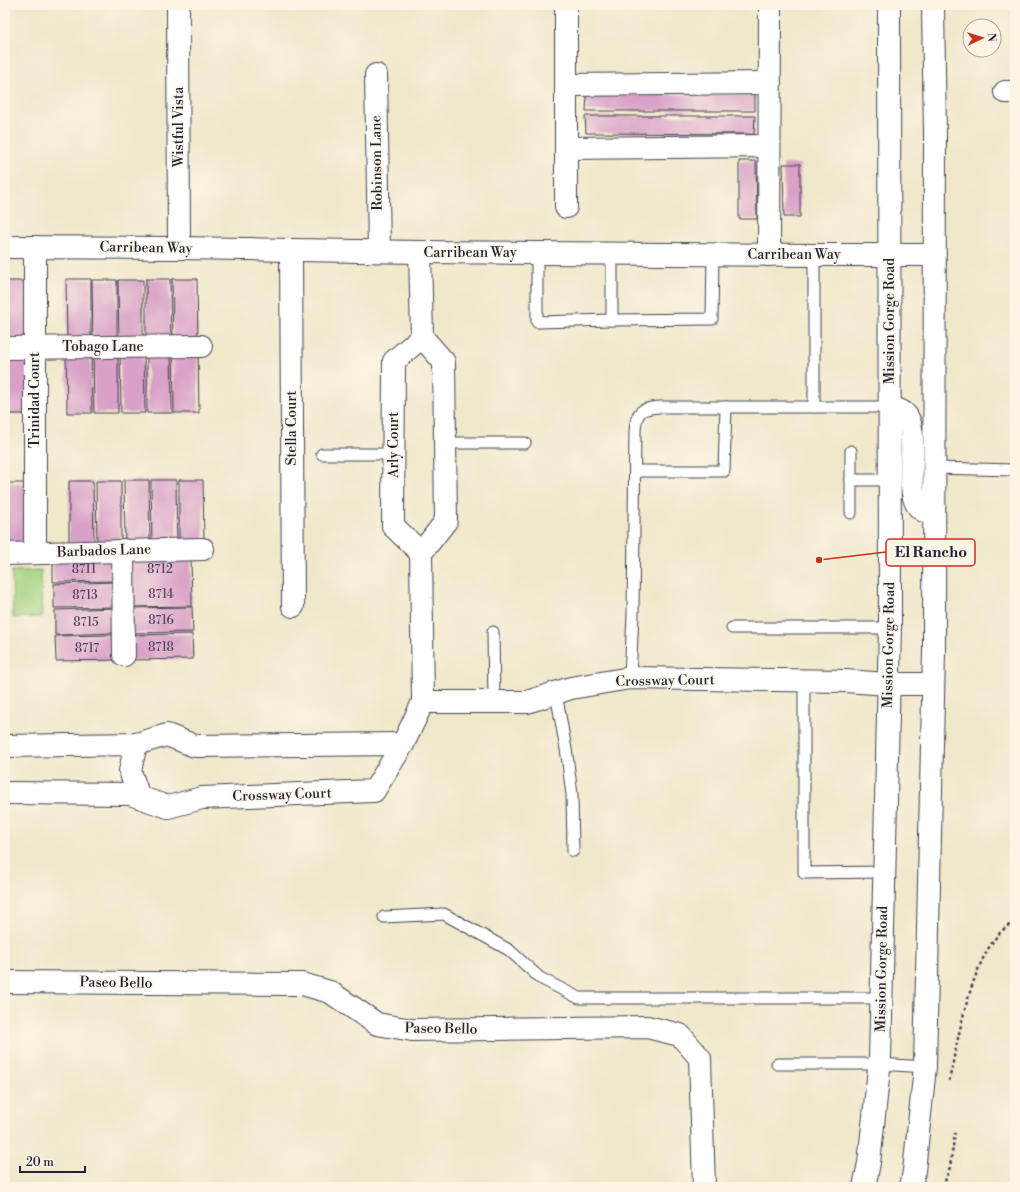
<svg xmlns="http://www.w3.org/2000/svg" width="1020" height="1192" font-family="'Libre Bodoni',serif">
<style>
.green{fill:#a2d17f;stroke:#627a5d}
.building{fill:#d9a1c7}
.lines{fill:none;stroke-linecap:round;stroke-linejoin:round}
.service-casing{stroke:#414051;stroke-width:13}
.minor-casing{stroke:#414051;stroke-width:24}
.primary-casing{stroke:#414051;stroke-width:24}
.path{stroke:#414051;stroke-width:2.5;stroke-dasharray:3 3;stroke-linecap:butt}
.service{stroke:#fff;stroke-width:11}
.minor{stroke:#fff;stroke-width:22}
.primary{stroke:#fff;stroke-width:22}
.labels{text-anchor:middle;dominant-baseline:central;stroke-width:3;stroke-linejoin:round;paint-order:stroke}
.number-label{font-size:12px;fill:#50425e}
.street-label{font-size:14px;fill:#22223b;stroke:#fcf5e5}
.leader{fill:none;stroke:#c8321e;stroke-width:1.5}
.callout-dot{fill:#c8321e;stroke:#fcf5e5;stroke-width:1.5}
.callout{fill:#fcf5e5;stroke:#c8321e;stroke-width:1.5}
.callout-label{font-size:15px;text-anchor:middle;font-weight:bold;fill:#22223b}
</style>
<rect width="100%" height="100%" fill="#fcf5e5"/>
<filter id="ink" filterUnits="userSpaceOnUse"><feTurbulence type="fractalNoise" baseFrequency=".025" numOctaves="2"/><feDisplacementMap in="SourceGraphic" scale="8" xChannelSelector="R" yChannelSelector="G"/><feConvolveMatrix kernelMatrix="1 2 1 2 8 2 1 2 1" color-interpolation-filters="sRGB"/></filter>
<filter id="wash" filterUnits="userSpaceOnUse"><feTurbulence type="fractalNoise" baseFrequency=".012" numOctaves="4" result="noise"/><feDisplacementMap in="SourceGraphic" scale="16" xChannelSelector="R" yChannelSelector="G"/><feGaussianBlur stdDeviation="0.9" result="paint"/><feColorMatrix in="noise" values="0 0 0 0 0 0 0 0 0 0 0 0 0 0 0 0 0 1.4 0 .05"/><feComposite in="paint" operator="in"/></filter>
<g filter="url(#wash)">
<rect width="100%" height="100%" fill="#f0e8cb"/>
<polygon class="green" points="41,570 42,617 13,618 12,571"/>
<g id="blocks">
<g class="building">
<polygon points="587,94 755,94 755,111 586,111"/>
<polygon points="585,116 755,116 754,134 586,133"/>
<polygon points="739,161 756,161 757,219 739,219"/>
<polygon points="783,164 800,164 800,217 784,217"/>
<polygon points="66,279 91,279 91,341 67,341"/>
<polygon points="146,279 170,279 171,342 146,342"/>
<polygon points="172,279 197,279 198,342 173,341"/>
<polygon points="92,280 117,280 117,343 93,343"/>
<polygon points="118,280 143,280 143,343 119,343"/>
<polygon points="7,281 31,281 32,344 8,344"/>
<polygon points="66,350 91,350 92,413 67,413"/>
<polygon points="118,350 118,413 94,413 93,351"/>
<polygon points="120,350 144,350 145,413 121,413"/>
<polygon points="171,350 172,413 147,413 147,351"/>
<polygon points="173,350 198,350 199,413 174,413"/>
<polygon points="31,351 32,414 7,414 7,352"/>
<polygon points="124,480 149,480 150,542 125,543"/>
<polygon points="151,480 176,480 177,543 152,543"/>
<polygon points="179,480 203,480 204,543 179,543"/>
<polygon points="69,481 93,481 94,543 69,543"/>
<polygon points="96,481 121,481 121,544 97,544"/>
<polygon points="6,483 31,483 32,546 7,546"/>
<polygon points="115,556 116,581 53,582 53,557"/>
<polygon points="191,556 192,606 129,607 129,583 135,582 129,582 129,557"/>
<polygon points="116,582 117,607 54,608 54,584"/>
<polygon points="192,607 193,632 130,633 130,608"/>
<polygon points="117,608 117,633 55,635 55,610"/>
<polygon points="192,634 193,659 130,660 130,635"/>
<polygon points="118,635 118,660 56,661 55,636"/>
</g>
</g>
</g>
<g filter="url(#ink)">
<use href="#blocks" fill-opacity="0" stroke="#414051" stroke-width="1"/>
<g class="lines">
<g class="service-casing">
<g id="service">
<polyline points="537,253 537,322 612,320"/>
<polyline points="612,254 612,320 712,319 713,255"/>
<polyline points="814,407 814,255"/>
<polyline points="445,443 525,443"/>
<polyline points="851,451 851,480"/>
<polyline points="322,454 394,454"/>
<polyline points="934,468 1015,470"/>
<polyline points="635,471 724,471 726,407"/>
<polyline points="851,513 851,480 890,480"/>
<polyline points="732,628 890,628"/>
<polyline points="493,632 494,702"/>
<path d="M 630,678 L 633,615 L 635,431 C 636,411 641,408 660,407 L 890,407"/>
<polyline points="804,681 804,873 884,872"/>
<polyline points="556,693 567,755 572,795 573,851"/>
<polyline points="384,917 444,914 509,950 540,978 579,998 881,998"/>
<polyline points="777,1064 879,1064 925,1067"/>
</g>
</g>
<g class="minor-casing">
<g id="minor">
<polyline points="178,5 179,248"/>
<polyline points="566,5 566,207"/>
<polyline points="376,75 379,251"/>
<polyline points="566,85 770,83"/>
<polyline points="1005,92 1015,92"/>
<polyline points="566,148 769,146"/>
<polyline points="5,247 179,248 420,252 814,255 934,255"/>
<polyline points="35,247 35,553"/>
<polyline points="291,250 293,606"/>
<polyline points="769,255 770,5"/>
<polyline points="5,348 201,346"/>
<polyline points="123,550 124,655"/>
<polyline points="421,553 393,526 394,361 422,337"/>
<polyline points="5,554 203,549"/>
<polyline points="423,702 527,702 571,688 630,678 846,681 888,684 933,684"/>
<polyline points="136,744 130,771 139,797"/>
<polyline points="5,746 136,744 167,735 195,746 403,744"/>
<polyline points="5,793 130,794 168,807 202,798 374,791 403,744 423,702 421,553 446,521 444,362 422,337 420,252"/>
<polyline points="5,982 302,984 330,992 377,1024 412,1030 647,1027 680,1035 700,1058 704,1187"/>
</g>
</g>
<g class="primary-casing">
<g id="primary">
<path d="M 890,407 C 894,409 901,410 904,413 C 923,429 900,496 922,510 C 925,512 930,512 934,512"/>
<polyline points="864,1187 869,1163 880,1059 890,628 889,5"/>
<polyline points="911,1187 914,1171 925,1067 934,652 935,134 933,5"/>
</g>
</g>
<g class="path">
<path d="M 949,1081 C 958,1041 973,940 1015,922"/>
<polyline points="943,1187 950,1167 955,1133"/>
</g>
<use href="#service" class="service"/>
<use href="#minor" class="minor"/>
<use href="#primary" class="primary"/>
</g>
</g>
<g class="labels">
<g class="number-label">
<text x="84" y="569">8711</text>
<text x="160" y="569">8712</text>
<text x="161" y="594">8714</text>
<text x="85" y="595">8713</text>
<text x="161" y="620">8716</text>
<text x="86" y="622">8715</text>
<text x="161" y="647">8718</text>
<text x="87" y="648">8717</text>
</g>
<g class="street-label">
<text transform="translate(179 127) rotate(-90)">Wistful Vista</text>
<text transform="translate(377 163) rotate(-91)">Robinson Lane</text>
<text transform="translate(146 248) rotate(1)">Carribean Way</text>
<text x="470" y="253">Carribean Way</text>
<text x="794" y="255">Carribean Way</text>
<text transform="translate(890 321) rotate(-90)">Mission Gorge Road</text>
<text x="103" y="347">Tobago Lane</text>
<text transform="translate(35 400) rotate(-90)">Trinidad Court</text>
<text transform="translate(292 428) rotate(-90)">Stella Court</text>
<text transform="translate(394 445) rotate(-90)">Arly Court</text>
<text transform="translate(104 551) rotate(-2)">Barbados Lane</text>
<text transform="translate(889 645) rotate(-89)">Mission Gorge Road</text>
<text transform="translate(665 681) rotate(-1)">Crossway Court</text>
<text transform="translate(282 795) rotate(-2)">Crossway Court</text>
<text transform="translate(882 969) rotate(-89)">Mission Gorge Road</text>
<text transform="translate(116 983) rotate(1)">Paseo Bello</text>
<text transform="translate(441 1029) rotate(1)">Paseo Bello</text>
</g>
</g>
<path class="leader" d="M819 560L886 552"/>
<circle class="callout-dot" cx="819" cy="560" r="4"/>
<rect class="callout" x="886" y="539" width="89" height="27" rx="4"/>
<g class="callout-label">
<text x="931" y="557">El Rancho</text>
</g>
<rect width="1020" height="1192" fill="none" stroke="#fcf5e5" stroke-width="20"/>
<g transform="translate(982 38) rotate(86)"><circle r="19" fill="#fcf5e5" stroke="#a5a1a1"/>
<path d="M0-3L7 15L0 10L-7 15Z" fill="#c8321e"/>
<text y="-6" font-size="11" font-weight="bold" text-anchor="middle" fill="#22223b">N</text>
</g>
<path d="M20 1166v6h65v-6" fill="none" stroke="#22223b" stroke-width="2"/>
<text x="26" y="1166" font-size="12" fill="#22223b" stroke="#fcf5e5" stroke-width="3" paint-order="stroke">20 m</text>
</svg>
